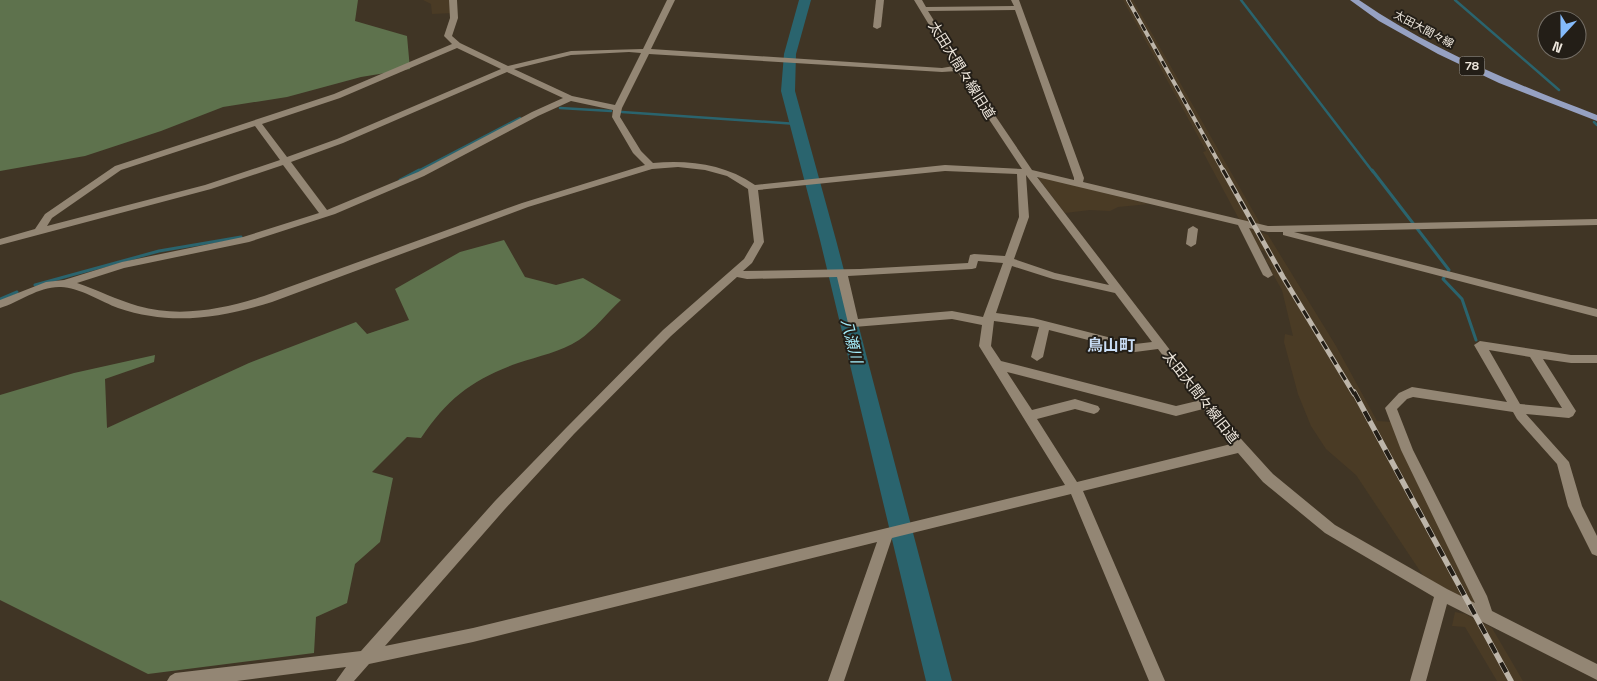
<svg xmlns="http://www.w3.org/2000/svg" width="1597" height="681" font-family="'Space Grotesk','Noto Sans JP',sans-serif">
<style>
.built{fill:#4a3b25}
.forest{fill:#5e724d}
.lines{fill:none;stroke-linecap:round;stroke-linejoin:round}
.stream-far1{stroke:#2a646e;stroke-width:2.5}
.stream{stroke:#2a646e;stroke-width:3}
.river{fill:#2a646e;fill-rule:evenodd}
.minor{fill:#938674;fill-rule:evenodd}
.major{fill:#96a1c2;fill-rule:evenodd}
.rail-far2-casing{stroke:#bdb5a9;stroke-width:4}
.rail-far1-casing{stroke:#bdb5a9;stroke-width:5}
.rail-casing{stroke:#bdb5a9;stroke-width:5.5}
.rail-far2{stroke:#231e17;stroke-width:2.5;stroke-dasharray:7;stroke-linecap:butt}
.rail-far1{stroke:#231e17;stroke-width:3;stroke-dasharray:9;stroke-linecap:butt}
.rail{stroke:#231e17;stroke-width:4;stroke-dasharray:11;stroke-linecap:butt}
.labels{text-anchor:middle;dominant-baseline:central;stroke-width:4;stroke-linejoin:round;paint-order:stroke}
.far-street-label{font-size:11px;fill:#eee7dd;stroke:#231e17}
.shield{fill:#231e17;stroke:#b1aba2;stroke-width:1}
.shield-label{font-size:12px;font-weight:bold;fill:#eee7dd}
.street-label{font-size:14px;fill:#eee7dd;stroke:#231e17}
.water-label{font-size:15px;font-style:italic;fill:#a5edfb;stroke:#231e17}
.quarter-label{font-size:16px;font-weight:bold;fill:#c9ddf5;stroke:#231e17}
</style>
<rect width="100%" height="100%" fill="#403525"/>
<g class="built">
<polygon points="423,0 453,0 454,13 432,14 431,4"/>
<polygon points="1123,0 1133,0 1261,225 1239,219 1203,152 1206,151"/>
<polygon points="1041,177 1149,204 1118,207 1110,211 1090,210 1065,213 1038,178"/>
<polygon points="1249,228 1268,235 1336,346 1377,421 1393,422 1478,604 1475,604 1424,577 1356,475 1326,449 1311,426 1298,394 1284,342 1285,334 1293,336 1282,290 1271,271 1272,268 1265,260 1268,258 1264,251 1260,250 1248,229"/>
<polygon points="1455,612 1465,614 1492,628 1523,681 1497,681 1465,627 1452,626"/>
</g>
<g class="forest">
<polygon points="0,0 358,0 355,21 407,36 410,69 361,77 287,97 223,107 161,131 85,156 0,171"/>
<path d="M 504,240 L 525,277 L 556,285 L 583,278 L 621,300 C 607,313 594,330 579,340 C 560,352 539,356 518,363 C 473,379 448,398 421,438 L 407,437 L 372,472 L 393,478 L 380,542 L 355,564 L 347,603 L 316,617 L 314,653 L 148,674 L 0,600 L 0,395 L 74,373 L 155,355 L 154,362 L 105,379 L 107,428 L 249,363 L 356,322 L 367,334 L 409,320 L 395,289 L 460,252 Z"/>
</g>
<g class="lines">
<g class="stream-far1">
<polyline points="1241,0 1373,172"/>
<polyline points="1455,0 1559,90"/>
<polyline points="560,108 611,111"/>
<polyline points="622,112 797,124"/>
<polyline points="1594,122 1597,125"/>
<polyline points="416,172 520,118"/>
</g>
<g class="stream">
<polyline points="1372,170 1449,270 1443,279 1462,299 1476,340"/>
<polyline points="400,180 419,170"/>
<polyline points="35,285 159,251 241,237"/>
<polyline points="0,299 17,292"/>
</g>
<polygon class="river" points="799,0 811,0 796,54 795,91 836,240 952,681 926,681 820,240 781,91 784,54"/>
<g class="minor">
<path d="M 449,0 L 457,0 L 458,18 L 452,36 L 460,43 L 508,66 L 571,51 L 643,49 L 667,0 L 675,0 L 651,49 L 942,68 L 954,66 L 914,0 L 922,0 L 926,7 L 1014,6 L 1011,0 L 1019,0 L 1084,178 L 1083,182 L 1268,226 L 1597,219 L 1597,225 L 1294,232 L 1597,309 L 1597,317 L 1283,235 L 1283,232 L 1268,232 L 1249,228 L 1273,275 L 1268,278 L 1263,275 L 1238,225 L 1037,177 L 1223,419 L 1273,474 L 1335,525 L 1447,589 L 1475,603 L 1401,450 L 1385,408 L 1399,393 L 1412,387 L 1507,402 L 1474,345 L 1480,341 L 1571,355 L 1597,355 L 1597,363 L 1571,363 L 1543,359 L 1576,411 L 1573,416 L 1569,418 L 1526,414 L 1569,462 L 1582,506 L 1597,536 L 1597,556 L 1592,554 L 1568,506 L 1557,464 L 1517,419 L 1513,412 L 1413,397 L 1407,399 L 1397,409 L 1413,450 L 1487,596 L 1492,611 L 1597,664 L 1597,680 L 1447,604 L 1426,681 L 1410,681 L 1434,597 L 1325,533 L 1263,482 L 1238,453 L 1083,491 L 1165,681 L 1149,681 L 1071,494 L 892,538 L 844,681 L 828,681 L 877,542 L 473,642 L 369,664 L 354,681 L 336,681 L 346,667 L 237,681 L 167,681 L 170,676 L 175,673 L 361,651 L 495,501 L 566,428 L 663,330 L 744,259 L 754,242 L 748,189 L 727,176 L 705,170 L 678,167 L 652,169 L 528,207 L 272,302 C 220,318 171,326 118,308 C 102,302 78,287 61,287 C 39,286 20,302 0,308 L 0,300 L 46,282 L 64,280 L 122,262 L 243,237 L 319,213 L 283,165 L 211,189 L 0,245 L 0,239 L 35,229 L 45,214 L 115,166 L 334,94 L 452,44 L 444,36 L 450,18 ZM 1015,10 L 1074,178 L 1074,180 L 1032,170 L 969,77 L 928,11 ZM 457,48 L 501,69 L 337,139 L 287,157 L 262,124 L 340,98 ZM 629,52 L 641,53 L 615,105 L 572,96 L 514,69 L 571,55 ZM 649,54 L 942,72 L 957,71 L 1022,169 L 945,165 L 755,185 C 724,164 690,160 653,163 L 641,151 L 620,117 L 622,108 ZM 507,72 L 563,98 L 532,112 L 418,172 L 327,210 L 291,162 L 343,143 ZM 571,101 L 613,110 L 612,117 L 633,153 L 645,165 L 522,203 L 264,296 C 224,309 180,318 138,306 C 117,300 98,290 77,283 L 124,268 L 249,242 L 335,214 L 424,176 L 538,116 ZM 255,126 L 280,160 L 205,185 L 47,226 L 52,218 L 121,170 ZM 945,171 L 1017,174 L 1019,217 L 1005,256 L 974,254 L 970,255 L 968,263 L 860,269 L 743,271 L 752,263 L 764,242 L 758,190 ZM 1026,175 L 1109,285 L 1055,273 L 1014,259 L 1029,217 ZM 978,261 L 1003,263 L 983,317 L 952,311 L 858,319 L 848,276 L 972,269 L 976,268 ZM 1012,266 L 1053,279 L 1115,293 L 1152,342 L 1135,344 L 1033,318 L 996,313 ZM 737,277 L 747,279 L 837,277 L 848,323 L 854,327 L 952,319 L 982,325 L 979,346 L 1065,485 L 473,628 L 385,646 L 505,509 L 574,434 L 671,336 ZM 994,321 L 1039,327 L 1031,357 L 1037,361 L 1043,357 L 1049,330 L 1135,352 L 1158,349 L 1197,401 L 1176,406 L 1001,361 L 991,346 ZM 1489,350 L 1530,357 L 1562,408 L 1520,404 ZM 1007,372 L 1176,416 L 1203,409 L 1231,444 L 1077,482 L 1037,419 L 1075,409 L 1094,414 L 1098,412 L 1100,409 L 1098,406 L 1075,399 L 1032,410 Z"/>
<polygon points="876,0 884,0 881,27 877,29 873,27"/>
<polygon points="1193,226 1198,229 1196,244 1191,247 1186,244 1188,229"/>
</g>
<path class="major" d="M 1350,0 L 1359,0 C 1433,51 1514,83 1597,115 L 1597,121 L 1499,83 L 1438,54 L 1379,21 Z"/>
<g class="rail-far2-casing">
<polyline id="rail-far2" points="1128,0 1224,172"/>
</g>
<g class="rail-far1-casing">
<polyline id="rail-far1" points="1223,170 1283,277 1354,394"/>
</g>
<g class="rail-casing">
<polyline id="rail" points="1354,392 1511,681"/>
</g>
<use href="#rail-far2" class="rail-far2"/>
<use href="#rail-far1" class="rail-far1"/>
<use href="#rail" class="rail"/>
</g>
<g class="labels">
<g class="far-street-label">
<text transform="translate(1424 29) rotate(28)">太田大間々線</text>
</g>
<rect class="shield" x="1459.5" y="56.5" width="25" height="19" rx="4"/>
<g class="shield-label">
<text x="1472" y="66">78</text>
</g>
<g class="street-label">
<text transform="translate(962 70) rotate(58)">太田大間々線旧道</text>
<text transform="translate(1201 397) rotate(52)">太田大間々線旧道</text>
</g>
<g class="water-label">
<text transform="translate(852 341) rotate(76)">八瀬川</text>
</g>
<g class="quarter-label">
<text x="1111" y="345">鳥山町</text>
</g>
</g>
<g transform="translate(1562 35) rotate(201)"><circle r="24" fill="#231e17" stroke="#746e66"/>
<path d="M0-4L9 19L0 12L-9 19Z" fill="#85bbfb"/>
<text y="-8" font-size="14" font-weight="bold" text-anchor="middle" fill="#eee7dd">N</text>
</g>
</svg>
